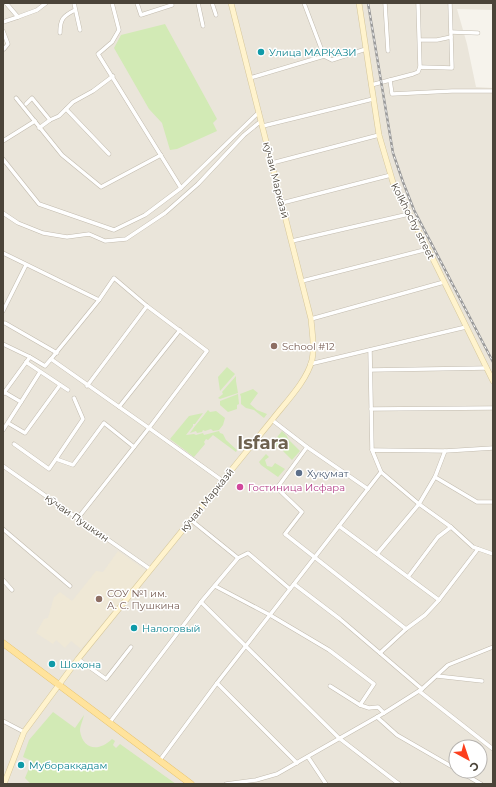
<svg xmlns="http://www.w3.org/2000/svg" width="496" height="787" font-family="Montserrat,sans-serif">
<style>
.residential{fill:#eae5da;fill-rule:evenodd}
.education{fill:#efe8d6}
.green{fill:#d2eab5}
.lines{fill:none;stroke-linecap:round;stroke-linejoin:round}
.minor-casing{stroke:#c2bbae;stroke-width:4.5}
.secondary-casing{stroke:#d6c79b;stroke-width:6}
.primary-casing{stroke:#e6c16a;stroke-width:7}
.minor{stroke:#fff;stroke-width:3.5}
.secondary{stroke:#fff3cd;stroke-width:5}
.primary{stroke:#ffe39c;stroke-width:6}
.rail-casing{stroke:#9a9a9a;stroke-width:2.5}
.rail{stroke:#fff;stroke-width:1;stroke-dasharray:3;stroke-linecap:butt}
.culture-dot{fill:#0f9aa8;stroke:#fff;stroke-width:1.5}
.education-dot{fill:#8d6e63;stroke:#fff;stroke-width:1.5}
.service-dot{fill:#5c6f8a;stroke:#fff;stroke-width:1.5}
.hotel-dot{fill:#d1479c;stroke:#fff;stroke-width:1.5}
.labels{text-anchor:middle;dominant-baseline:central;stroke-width:3;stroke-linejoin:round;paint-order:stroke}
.culture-label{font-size:10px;fill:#0d838f;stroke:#fff;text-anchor:start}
.street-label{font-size:10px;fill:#4b4439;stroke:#fff}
.education-label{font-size:10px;fill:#785e54;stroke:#fff;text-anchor:start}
.service-label{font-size:10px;fill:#4e5e75;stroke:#fff;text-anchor:start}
.hotel-label{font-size:10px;fill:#b23c85;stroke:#fff;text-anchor:start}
.town-label{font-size:18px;font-weight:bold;fill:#6e6250;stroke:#fff}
</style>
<rect width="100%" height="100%" fill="#f6f3ec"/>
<path class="residential" d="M 3,3 L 493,3 L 493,10 L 457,9 L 467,44 L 476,87 L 493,88 L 493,784 L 3,784 ZM 456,747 L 480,747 L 480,771 L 456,771 Z"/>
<polygon class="education" points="118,551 147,571 81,649 71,641 65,648 56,640 53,644 36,633 44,619 48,618 54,597 60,592 72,601 96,571 103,572"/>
<g class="green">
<polygon points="165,24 217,119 213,123 217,131 177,149 170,150 162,123 149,109 114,48 121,35"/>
<polygon points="227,367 235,374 220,391 218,377"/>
<polygon points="236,376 236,381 238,393 220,399 218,398 223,394 222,392"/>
<polygon points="253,389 258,393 250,404 257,410 267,414 264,418 254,410 246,408 241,404 241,397 240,394"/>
<polygon points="238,394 239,404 237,405 237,409 228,412 220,405 220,401"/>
<path d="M 208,410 L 210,412 L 216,411 L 225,418 L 223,425 L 219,430 L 213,431 L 211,429 L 205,431 L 203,430 L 202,432 L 197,433 L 196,431 L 190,433 C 196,424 202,418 208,410 Z"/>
<polygon points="203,413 195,424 193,424 193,426 186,435 194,434 196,435 203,433 204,435 219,431 220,433 223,434 226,440 237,450 236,452 213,435 208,440 206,439 204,442 205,444 194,457 170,439 189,416"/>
<polygon points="282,431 287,436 288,439 300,451 292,460 283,451 286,449 284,443 279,443 277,447 273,445 275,442 274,441"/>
<polygon points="266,454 269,457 265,460 267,466 272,467 275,463 285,469 278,477 261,465 259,462"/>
<path d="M 53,712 L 75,728 L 84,715 C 83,720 80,726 80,731 C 83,750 99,752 112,739 L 115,741 L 113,745 L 116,748 L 120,744 L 176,784 L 31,784 L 25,778 L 32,761 L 23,757 L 29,740 Z"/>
</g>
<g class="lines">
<g class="minor-casing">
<g id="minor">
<polyline points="6,3 18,17 37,10 46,3"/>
<polyline points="74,3 80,30"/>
<polyline points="112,3 119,30 112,42 98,54 181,188"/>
<polyline points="137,3 141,15 172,5"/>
<polyline points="198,3 203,26"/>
<polyline points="212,3 216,15"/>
<polyline points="304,3 324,56"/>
<polyline points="385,3 388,51"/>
<polyline points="418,3 420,67"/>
<polyline points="3,22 18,17"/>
<polyline points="3,31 8,44 4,49"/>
<polyline points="451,32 478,33"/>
<path d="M 60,33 C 60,19 63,16 75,10"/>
<polyline points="420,40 437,40 451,37"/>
<polyline points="250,78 324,56 332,60 366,49"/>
<polyline points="390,80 392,94 452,91 493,91"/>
<polyline points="371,85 413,74 418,72 420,67 452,68 450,3"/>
<polyline points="16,98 62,155 101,187 161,155"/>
<polyline points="26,104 32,98 50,120"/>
<polyline points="66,109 109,154"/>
<polyline points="263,126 373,99"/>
<polyline points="39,128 50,120 59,116 73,102 93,91 113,76"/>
<polyline points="3,141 35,121"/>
<polyline points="3,159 39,204 114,230 145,215 181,188 259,112"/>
<polyline points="272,163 379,135"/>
<polyline points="282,203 391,175"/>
<polyline points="3,213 18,223 43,233 67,237 89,234 105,241 126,239 165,213 198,184 244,135 261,121"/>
<polyline points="292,241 409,214"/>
<polyline points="3,253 99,300"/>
<polyline points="302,281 428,249"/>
<polyline points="3,311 26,265"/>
<polyline points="311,319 444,282"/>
<polyline points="5,323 57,353"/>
<polyline points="3,344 30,357"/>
<polyline points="370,350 372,450"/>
<polyline points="51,359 99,300 114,278 147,306 207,351 149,428 78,518"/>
<polyline points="26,362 68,390"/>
<polyline points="310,364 466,327"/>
<polyline points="371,370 487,368"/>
<polyline points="87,386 147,306"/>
<polyline points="3,394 30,357 45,366 51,359 149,428 223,481"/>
<polyline points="21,402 40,372"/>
<polyline points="119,407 180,330"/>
<polyline points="371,409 493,408"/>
<polyline points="272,420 307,447 277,488 302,512 285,534 406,629"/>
<polyline points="8,423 25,433 60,385"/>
<polyline points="3,430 21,402 4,392"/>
<polyline points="14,444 49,469 56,459 73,465 104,423 134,447"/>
<polyline points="307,447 368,489"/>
<polyline points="56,459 83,419 74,398"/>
<polyline points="3,466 150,569"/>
<polyline points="381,472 372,450 445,451"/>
<polyline points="435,477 445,451 493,448"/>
<polyline points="191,520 238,558"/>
<polyline points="339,526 439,600"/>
<polyline points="3,529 70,586"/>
<polyline points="377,554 419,504 435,477 477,502 493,502"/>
<polyline points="408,577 438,537 451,527"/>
<polyline points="3,580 12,590"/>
<polyline points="294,584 340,619 422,689"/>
<polyline points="215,586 270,615 329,650 374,684 360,705"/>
<polyline points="201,602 339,738 399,784"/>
<polyline points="380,653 406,629 425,615 439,600 478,549"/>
<polyline points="78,659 106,679 131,647"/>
<polyline points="437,676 482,681"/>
<polyline points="217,683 297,763"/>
<polyline points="330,686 360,705 369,708 378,707 384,713"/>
<polyline points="419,691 493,749"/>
<polyline points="377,717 397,735 456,769"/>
<polyline points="3,721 24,732"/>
<polyline points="110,722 201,602 238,558 248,553 290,589"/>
<polyline points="308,757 326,784"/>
<polyline points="160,760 217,683 381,472 419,504 451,527 473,547 493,554"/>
<polyline points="459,771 481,784"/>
<polyline points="226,784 256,780 277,774 384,713 422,689 448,665 493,647"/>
</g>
</g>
<g class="secondary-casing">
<g id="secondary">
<polyline points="359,3 379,135 394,186 428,249 493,381"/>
<path d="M 4,784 L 24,732 L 78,659 L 272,420 C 285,403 307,381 312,360 C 315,347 312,332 311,319 L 231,3"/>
</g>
</g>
<g class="primary-casing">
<polyline id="primary" points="3,643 191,784"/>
</g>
<use href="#minor" class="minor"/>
<use href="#secondary" class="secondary"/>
<use href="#primary" class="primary"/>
<g class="rail-casing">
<polyline id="rail" points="368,3 393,153 403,182 414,210 493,362"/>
</g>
<use href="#rail" class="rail"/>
</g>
<g class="culture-dot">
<circle cx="261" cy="52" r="4"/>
<circle cx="134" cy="628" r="4"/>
<circle cx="52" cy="664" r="4"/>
<circle cx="21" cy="765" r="4"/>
</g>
<g class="education-dot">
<circle cx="274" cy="346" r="4"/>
<circle cx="99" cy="599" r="4"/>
</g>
<circle class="service-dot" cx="299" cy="473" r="4"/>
<circle class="hotel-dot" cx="240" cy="487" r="4"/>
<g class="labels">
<g class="culture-label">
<text x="269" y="52">Улица МАРКАЗИ</text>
<text x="142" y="628">Налоговый</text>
<text x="60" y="664">Шоҳона</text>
<text x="29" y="765">Муборакқадам</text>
</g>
<g class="street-label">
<text transform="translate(276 180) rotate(76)">кӯчаи Марказӣ</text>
<text transform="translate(413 221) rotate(63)">Kolkhochy street</text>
<text transform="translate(207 500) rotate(-51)">кӯчаи Марказӣ</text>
<text transform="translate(77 518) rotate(35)">кӯчаи Пушкин</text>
</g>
<g class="education-label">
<text x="282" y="346">School #12</text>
<text x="107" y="593">СОУ №1 им.<tspan x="107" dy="12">А. С. Пушкина</tspan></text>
</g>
<g class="service-label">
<text x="307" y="473">Хуқумат</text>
</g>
<g class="hotel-label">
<text x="248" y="487">Гостиница Исфара</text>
</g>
<g class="town-label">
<text x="263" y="443">Isfara</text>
</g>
</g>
<rect width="496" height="787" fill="none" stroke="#4b4439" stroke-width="8"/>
<g transform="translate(468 759) rotate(140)"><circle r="19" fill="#ffffff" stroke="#b7b4b0"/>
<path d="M0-3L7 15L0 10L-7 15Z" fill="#fc3f1d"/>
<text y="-6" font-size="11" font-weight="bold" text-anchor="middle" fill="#4b4439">С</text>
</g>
</svg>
